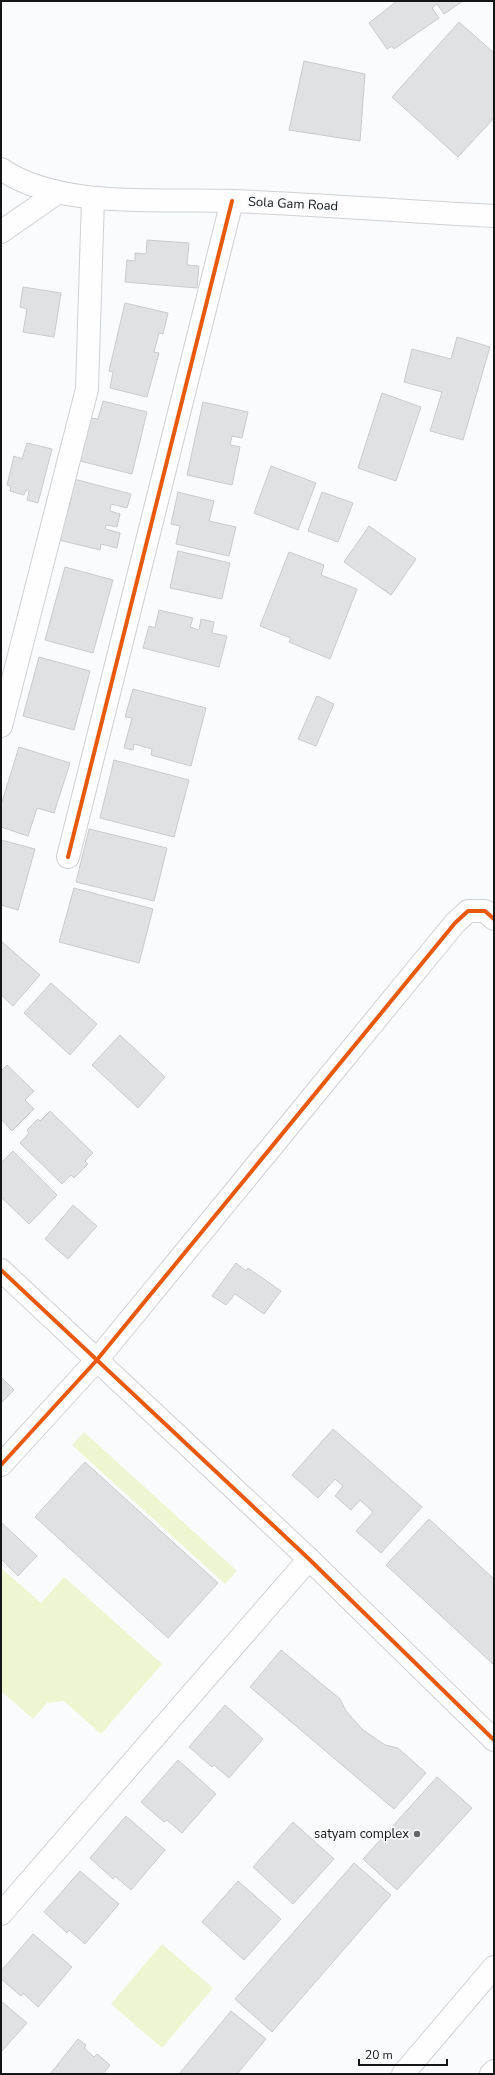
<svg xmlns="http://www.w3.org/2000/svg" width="495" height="2075" font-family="'Nunito Sans',sans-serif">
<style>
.green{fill:#ecf7d2}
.building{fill:#e0e1e3;stroke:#cacbcd}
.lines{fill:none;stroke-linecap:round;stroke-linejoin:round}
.minor-casing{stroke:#d0d1d3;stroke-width:24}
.major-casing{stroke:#d0d1d3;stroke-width:24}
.minor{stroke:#fefeff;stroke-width:22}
.major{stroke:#fefeff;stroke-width:22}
.cycleway-casing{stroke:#f9fbfe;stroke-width:6}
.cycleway{stroke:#e8590c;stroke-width:4}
.poi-dot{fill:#646668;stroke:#f9fbfe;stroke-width:1.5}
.labels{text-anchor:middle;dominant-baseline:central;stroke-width:3.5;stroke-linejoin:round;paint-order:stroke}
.street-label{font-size:13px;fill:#131517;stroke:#f9fbfe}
.poi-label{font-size:13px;fill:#131517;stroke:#f9fbfe;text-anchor:end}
</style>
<rect width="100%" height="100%" fill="#fafbfd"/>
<g class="green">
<polygon points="84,1432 237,1571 225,1584 72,1445"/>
<polygon points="1,1568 41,1603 64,1577 162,1664 101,1734 64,1701 47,1703 33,1719 1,1691"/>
<polygon points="162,1944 213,1988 162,2048 111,2004"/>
</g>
<g class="building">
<polygon points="397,1 463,1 444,14 437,4 432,8 439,18 394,49 392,46 387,49 369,23"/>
<polygon points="459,22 494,53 494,118 458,157 392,97"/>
<polygon points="304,61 365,74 360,141 289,130"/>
<polygon points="147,240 189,243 187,265 199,266 197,288 125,282 127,260 135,261 135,253 146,254"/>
<polygon points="23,287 61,293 54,337 23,332 27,309 20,307"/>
<polygon points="125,303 168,313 163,334 159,333 154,352 159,353 147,397 110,388 113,372 109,371"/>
<polygon points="457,337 490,347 463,440 430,431 442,392 404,382 412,349 451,359"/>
<polygon points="382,393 421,407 396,481 358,468"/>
<polygon points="103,401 147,412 132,474 80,461 91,418 98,419"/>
<polygon points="203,402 248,412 242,438 232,436 230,445 240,447 232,485 187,475"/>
<polygon points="27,443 52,449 38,503 27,500 29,491 26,490 24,495 10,491 11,486 7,485 14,456 22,459"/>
<polygon points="271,466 316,483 298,530 254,513"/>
<polygon points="70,478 131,494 127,508 111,504 110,511 120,514 117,527 106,525 105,529 120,533 117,548 101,544 100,550 55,539 59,519 65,521 72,497 65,495"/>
<polygon points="178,492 214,501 209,521 236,527 229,556 176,544 180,526 171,524"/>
<polygon points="322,492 353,503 338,542 308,531"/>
<polygon points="369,526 416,559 391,595 344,562"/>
<polygon points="178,551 230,563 222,599 170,588"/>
<polygon points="289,552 324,565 321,575 357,589 330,659 289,642 291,638 260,626"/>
<polygon points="65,567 113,580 93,653 45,640"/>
<polygon points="159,610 193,618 190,627 199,630 201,619 214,622 212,633 227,636 219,667 143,648 149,626 155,628"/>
<polygon points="39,657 90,671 74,730 23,716"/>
<polygon points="133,689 206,708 191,766 151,755 152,749 134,744 133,750 124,748 132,718 125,717"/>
<polygon points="317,696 334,704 316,746 298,739"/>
<polygon points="19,747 70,763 54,813 37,808 28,836 1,827 1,805"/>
<polygon points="114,760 189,780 174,837 100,818"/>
<polygon points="89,829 167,848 154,901 76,882"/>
<polygon points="1,840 35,849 18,910 1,905"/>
<polygon points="74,888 153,909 139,963 59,942"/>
<polygon points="1,941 40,975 13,1006 1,995"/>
<polygon points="51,983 97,1024 70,1055 24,1013"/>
<polygon points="120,1035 165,1077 138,1108 92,1065"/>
<polygon points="7,1065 34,1091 25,1100 34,1109 12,1131 1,1119 1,1071"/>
<polygon points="50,1111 93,1153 85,1161 88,1164 74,1178 71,1175 62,1184 20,1143 29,1133 27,1130 38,1119 40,1121"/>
<polygon points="13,1151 57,1195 29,1224 1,1197 1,1163"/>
<polygon points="73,1205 97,1226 68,1259 45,1239"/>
<polygon points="236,1263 246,1271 248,1268 281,1291 264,1314 235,1294 226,1305 212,1296"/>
<polygon points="1,1377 14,1390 1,1403"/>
<polygon points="333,1429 422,1507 381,1553 356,1531 373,1512 360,1500 351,1510 335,1496 343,1486 335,1479 318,1498 292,1475"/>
<polygon points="85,1462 218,1583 168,1638 35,1517"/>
<polygon points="429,1519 494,1579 494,1665 386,1565"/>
<polygon points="1,1522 37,1556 18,1576 1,1559"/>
<polygon points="281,1650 340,1699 346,1711 363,1730 385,1745 398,1748 426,1773 394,1809 250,1687"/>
<polygon points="225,1705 263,1739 229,1778 214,1765 212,1767 189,1747"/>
<polygon points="178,1760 216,1794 182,1833 167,1820 164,1822 141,1802"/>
<polygon points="437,1777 472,1808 397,1890 363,1859"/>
<polygon points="126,1816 165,1850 131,1890 115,1876 113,1879 90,1858"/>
<polygon points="293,1822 334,1859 293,1904 253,1867"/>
<polygon points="354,1863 391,1895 272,2032 235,1999"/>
<polygon points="80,1871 119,1904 85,1944 69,1930 67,1933 44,1912"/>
<polygon points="238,1881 281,1919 244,1960 202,1922"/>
<polygon points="33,1934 72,1967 38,2007 23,1993 21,1996 1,1979 1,1971"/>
<polygon points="1,2001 27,2023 1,2052"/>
<polygon points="231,2011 266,2039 237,2074 179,2074"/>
<polygon points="78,2039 86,2045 84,2048 94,2057 97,2054 110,2065 103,2074 50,2074"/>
</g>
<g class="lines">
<g class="minor-casing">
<g id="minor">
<path d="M 1,169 C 61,210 163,198 234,201 C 321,205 407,211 494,216"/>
<polyline points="1,232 57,193"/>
<polyline points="1,726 87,389 93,198"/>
<polyline points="68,857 232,201"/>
<polyline points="1,1270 309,1559 494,1740"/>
<polyline points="1,1465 96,1361 455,923 468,911 485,911 494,919"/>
<polyline points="1,1914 309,1559"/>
</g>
</g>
<g class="major-casing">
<g id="major">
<polyline points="403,2074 494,1967"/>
<polyline points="491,2074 494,2071"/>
</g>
</g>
<use href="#minor" class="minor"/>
<use href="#major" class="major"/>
<g class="cycleway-casing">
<g id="cycleway">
<polyline points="68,857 232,201"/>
<polyline points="1,1270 309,1559 494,1740"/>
<polyline points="1,1465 96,1361 455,923 468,911 485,911 494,919"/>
</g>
</g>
<use href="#cycleway" class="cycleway"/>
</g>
<circle class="poi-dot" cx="417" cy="1834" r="4"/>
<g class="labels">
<g class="street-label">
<text transform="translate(293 204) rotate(3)">Sola Gam Road</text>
</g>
<g class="poi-label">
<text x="409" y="1834">satyam complex</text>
</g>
</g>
<rect width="495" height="2075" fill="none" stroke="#131517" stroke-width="4"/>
<path d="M359 2059v6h88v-6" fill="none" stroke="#131517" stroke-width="2"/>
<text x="365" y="2059" font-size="12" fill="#131517" stroke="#f9fbfe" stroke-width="3" paint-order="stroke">20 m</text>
</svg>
